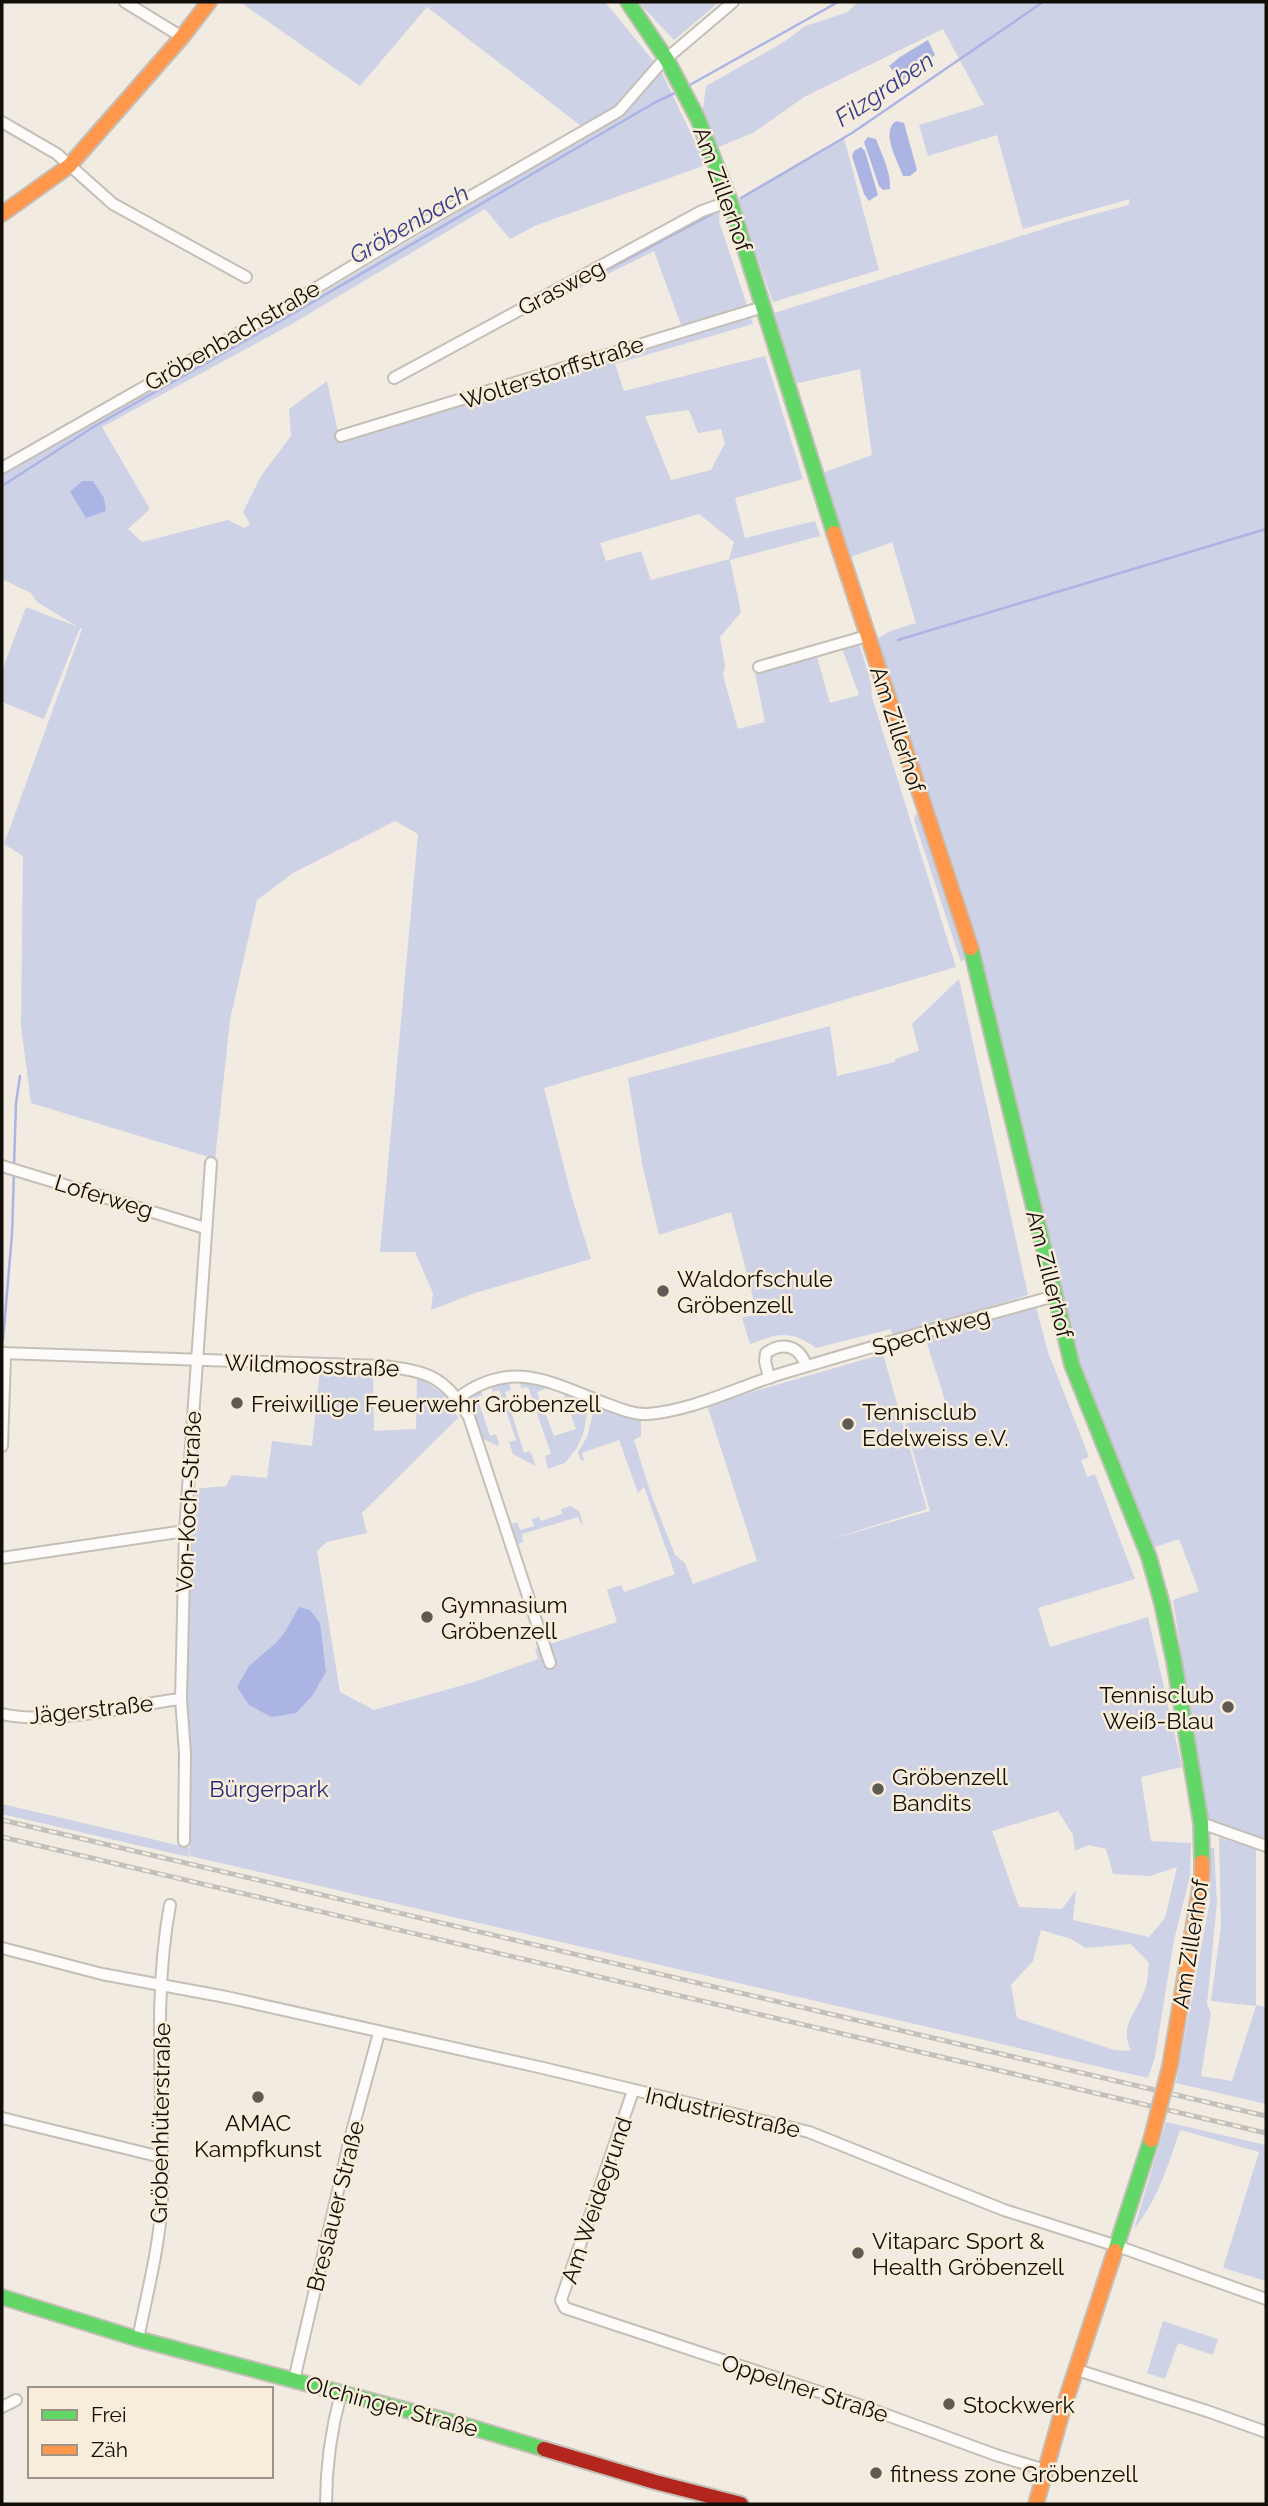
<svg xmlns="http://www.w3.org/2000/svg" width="1268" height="2506" font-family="Raleway,sans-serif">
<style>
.green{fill:#ced2e6;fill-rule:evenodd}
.water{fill:#acb4e4}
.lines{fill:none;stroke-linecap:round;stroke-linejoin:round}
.stream{stroke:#acb4e4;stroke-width:2.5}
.street-casing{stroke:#c4bfb7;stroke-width:14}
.fast-casing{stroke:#c4bfb7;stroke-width:18}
.slow-casing{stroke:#c4bfb7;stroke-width:18}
.jam-casing{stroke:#c4bfb7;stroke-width:18}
.street{stroke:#fdfcfa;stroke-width:10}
.fast{stroke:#63d668;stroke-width:14}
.slow{stroke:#ff974d;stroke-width:14}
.jam{stroke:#b3261e;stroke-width:14}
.rail-casing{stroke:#c2c0bd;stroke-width:5}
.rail{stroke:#f8edda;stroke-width:2.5;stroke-dasharray:8;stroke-linecap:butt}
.slow-bridge-casing{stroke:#c4bfb7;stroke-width:18;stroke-linecap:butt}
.slow-bridge{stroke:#ff974d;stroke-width:14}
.poi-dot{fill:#5f5b53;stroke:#f8edda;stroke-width:2.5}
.labels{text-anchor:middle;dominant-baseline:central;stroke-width:5;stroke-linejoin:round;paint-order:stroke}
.street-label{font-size:23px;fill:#110e07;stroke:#f8edda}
.poi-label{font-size:23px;fill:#110e07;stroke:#f8edda;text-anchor:start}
.park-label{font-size:23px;fill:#262a7c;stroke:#f8edda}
.water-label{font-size:24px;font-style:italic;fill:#343d90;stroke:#f8edda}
</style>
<rect width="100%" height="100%" fill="#f1ebe1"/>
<g class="green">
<path d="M 240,2 L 605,2 L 660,69 L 706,165 L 537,225 L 510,239 L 485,209 L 290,325 L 102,427 L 150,509 L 128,529 L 142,542 L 228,520 L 244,528 L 250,524 L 243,512 L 261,476 L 291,436 L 289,409 L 327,381 L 340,442 L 684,333 L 654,251 L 536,310 L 536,305 L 720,205 L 719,221 L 753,324 L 615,364 L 624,391 L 765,356 L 803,479 L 735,498 L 745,538 L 815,521 L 820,536 L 730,560 L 741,612 L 720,637 L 725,666 L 723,675 L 738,729 L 765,722 L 755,673 L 816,653 L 830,703 L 859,695 L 841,645 L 858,640 L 871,683 L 872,697 L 956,967 L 544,1088 L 570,1191 L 591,1259 L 475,1293 L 431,1310 L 433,1293 L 415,1252 L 380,1252 L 418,834 L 395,821 L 293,873 L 257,900 L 230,1020 L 215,1159 L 31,1103 L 21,1025 L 23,856 L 4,844 L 82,629 L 80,628 L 44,719 L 2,702 L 2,671 L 26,607 L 78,627 L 37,602 L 31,593 L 2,579 L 2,474 L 183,368 L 284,316 L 590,133 L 427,7 L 360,86 ZM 689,410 L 698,433 L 721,429 L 725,443 L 711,470 L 671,480 L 645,416 ZM 699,514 L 734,542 L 729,559 L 651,580 L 641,551 L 606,561 L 600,543 Z"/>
<polygon points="638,2 719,2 674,40"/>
<polygon points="857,2 1266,2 1266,1841 1207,1822 1173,1600 1199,1591 1179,1539 1152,1548 1079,1359 975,947 881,657 877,639 890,631 916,623 892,542 848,558 820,474 872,455 860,369 794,384 771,314 1069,221 1128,205 1130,199 1023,229 997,135 928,156 919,125 984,105 943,29 804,97 753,133 716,148 702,117 706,86 784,42 805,26 848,12"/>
<polygon points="844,138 879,270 773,302 737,201"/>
<polygon points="921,812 966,953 966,958 961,962 914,820 915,815"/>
<path d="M 959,979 L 1028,1295 L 893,1336 L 891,1329 L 816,1348 C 790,1329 777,1334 750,1344 L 742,1318 L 757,1314 L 731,1212 L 659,1235 L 643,1168 L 628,1078 L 830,1026 L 837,1076 L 895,1062 L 895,1059 L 919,1051 L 912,1024 Z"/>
<path d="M 1036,1307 L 1048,1352 L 1089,1457 L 1081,1460 L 1087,1477 L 1095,1474 L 1135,1579 L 1038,1608 L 1050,1647 L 1148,1617 L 1182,1767 L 1141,1777 L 1151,1841 L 1191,1843 L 1190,1876 L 1174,1940 L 1155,2057 L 1148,2078 L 190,1856 L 190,1848 L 189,1857 L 2,1814 L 2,1804 L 190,1848 L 184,1700 L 191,1489 L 226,1486 L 232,1475 L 267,1478 L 272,1441 L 312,1446 L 320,1370 L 373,1372 L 374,1431 L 416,1429 L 417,1376 L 446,1396 L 458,1418 L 362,1513 L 367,1533 L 327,1542 L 317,1551 L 340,1692 L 374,1710 L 474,1682 L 538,1659 L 535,1649 L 617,1622 L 607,1590 L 621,1585 L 624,1592 L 675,1574 L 644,1487 L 638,1493 L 619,1440 L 582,1453 L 584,1460 L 581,1461 L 578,1452 L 587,1437 L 595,1405 L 599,1404 L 641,1420 L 641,1436 L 634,1440 L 651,1494 L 675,1555 L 685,1563 L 693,1584 L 757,1561 L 707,1405 L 883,1354 L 927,1509 L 828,1540 L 930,1511 L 905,1424 L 948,1410 L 925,1337 ZM 1058,1811 L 1073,1835 L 1075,1851 L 1089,1845 L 1106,1849 L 1113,1874 L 1150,1876 L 1177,1867 L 1165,1918 L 1149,1937 L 1073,1920 L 1076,1890 L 1062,1909 L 1019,1907 L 992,1831 ZM 1041,1930 L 1071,1939 L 1086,1948 L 1131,1944 L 1149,1963 C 1148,1971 1148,1979 1146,1986 C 1139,2012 1118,2023 1131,2051 L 1114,2050 L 1017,2018 L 1011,1985 L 1033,1961 Z"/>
<polygon points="508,1380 511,1390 505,1392 524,1453 530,1451 536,1466 513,1454 509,1442 516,1440 499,1390 493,1392 491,1387 492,1383"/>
<polygon points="520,1382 542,1382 545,1389 537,1392 554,1436 576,1429 561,1387 587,1399 589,1403 583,1435 576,1449 565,1463 548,1469 545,1456 551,1454 528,1387 521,1388"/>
<polygon points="480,1387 483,1395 477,1397 490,1436 496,1434 499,1443 498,1446 483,1439 466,1401 468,1394"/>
<polygon points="570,1506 579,1511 583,1523 581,1524 578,1517 522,1534 523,1542 518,1544 512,1524 517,1522 520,1530 534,1526 532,1519 539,1517 541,1521 562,1514 561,1509"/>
<polygon points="1219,1837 1256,1849 1256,2005 1266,2007 1266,2104 1176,2083 1210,1900 1207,1848 1214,1848 1217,1902 1207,2004 1211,2013 1201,2076 1232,2081 1256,2006 1211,2001 1221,1926"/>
<path d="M 1166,2122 L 1266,2145 L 1266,2281 L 1223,2268 L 1259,2152 L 1180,2130 C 1168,2166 1158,2199 1134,2229 Z"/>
<polygon points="1163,2321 1218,2339 1213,2355 1178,2343 1165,2379 1147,2373"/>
</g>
<g class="water">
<polygon points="928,40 935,55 901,81 889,66 900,57"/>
<path d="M 896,121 L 904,123 L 917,170 L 910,176 L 903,176 C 898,161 880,132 896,121 Z"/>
<path d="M 868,137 L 876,139 C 882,155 891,172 890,189 L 883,190 L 879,186 L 864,142 Z"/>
<polygon points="861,147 865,151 878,195 869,201 864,194 852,156 854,151"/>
<polygon points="82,481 93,481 104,498 106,511 86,518 70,492"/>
<polygon points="299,1607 310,1610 320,1623 326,1672 312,1696 296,1713 271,1717 249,1705 237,1687 249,1666 276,1643 285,1632"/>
</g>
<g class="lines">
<g class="stream">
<polyline points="688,86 838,2"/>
<polyline points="741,198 852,133 1043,2"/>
<polyline points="476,339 718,211"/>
<polyline points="2,486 95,426 287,317 654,103 679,91"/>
<polyline points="898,640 1266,529"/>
<polyline points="14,1166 16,1103 20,1076"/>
<polyline points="3,1340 12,1234 14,1172"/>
</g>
<g class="street-casing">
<g id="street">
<polyline points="125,2 182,37"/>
<polyline points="2,122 57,154 113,204 246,277"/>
<polyline points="394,378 702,211 730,201"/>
<polyline points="341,436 763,307"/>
<polyline points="2,468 283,308 414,229 619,111 660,64 733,2"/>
<polyline points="759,667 867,636"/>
<polyline points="2,1166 205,1228"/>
<path d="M 2,1353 L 382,1366 C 427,1371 445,1376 469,1417 L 550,1663"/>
<path d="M 769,1378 L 765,1361 L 766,1353 C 783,1341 800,1346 806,1366"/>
<path d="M 458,1398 C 513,1357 553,1384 607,1404 C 620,1409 635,1415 648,1414 C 694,1410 736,1388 780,1374 C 871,1347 963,1321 1055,1296"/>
<polyline points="2,1446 5,1354"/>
<polyline points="2,1558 185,1531"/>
<path d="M 2,1714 C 53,1726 128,1705 181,1699"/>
<polyline points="1201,1823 1266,1846"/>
<polyline points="184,1841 185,1753 181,1699 185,1531 211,1163"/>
<polyline points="2,1948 102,1974 226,1997 543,2068 809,2132 1004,2210 1117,2246 1266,2299"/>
<polyline points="633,2091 561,2300 565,2308 865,2407 996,2455 1045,2470"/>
<polyline points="2,2118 161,2157"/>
<path d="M 138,2339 C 147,2293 160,2245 162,2198 C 164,2101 152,2001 170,1905"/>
<polyline points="1077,2370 1207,2411 1266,2432"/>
<polyline points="294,2380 350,2139 379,2033"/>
<polyline points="2,2407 16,2400"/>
<path d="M 326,2504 C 326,2465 331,2430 341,2393"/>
</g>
</g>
<g class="fast-casing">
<g id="fast">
<polyline points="628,2 667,60 698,119 730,201 834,533"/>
<polyline points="971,948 1072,1365 1149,1557 1162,1604 1174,1661 1201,1823 1202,1862"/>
<polyline points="1115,2251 1151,2140"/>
<polyline points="2,2297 138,2339 474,2428 544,2449"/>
</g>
</g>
<g class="slow-casing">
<g id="slow">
<polyline points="2,214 69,166 182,37 209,2"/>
<polyline points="834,533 971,948"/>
<polyline points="1170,2066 1202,1876 1202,1862"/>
<polyline points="1036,2504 1062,2412 1115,2251"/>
</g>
</g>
<g class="jam-casing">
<polyline id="jam" points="544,2449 655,2482 741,2504"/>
</g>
<use href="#street" class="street"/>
<use href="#fast" class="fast"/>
<use href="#slow" class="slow"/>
<use href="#jam" class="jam"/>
<g class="rail-casing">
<g id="rail">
<polyline points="2,1820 1266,2116"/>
<polyline points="2,1837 1266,2133"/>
</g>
</g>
<use href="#rail" class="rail"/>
<g class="slow-bridge-casing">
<polyline id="slow-bridge" points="1151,2140 1170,2066"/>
</g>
<use href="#slow-bridge" class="slow-bridge"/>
</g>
<g class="poi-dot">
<circle cx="663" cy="1291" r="7"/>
<circle cx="237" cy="1403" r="7"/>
<circle cx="848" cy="1424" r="7"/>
<circle cx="427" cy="1617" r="7"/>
<circle cx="1228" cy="1707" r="7"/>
<circle cx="878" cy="1789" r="7"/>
<circle cx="258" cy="2097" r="7"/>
<circle cx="858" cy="2253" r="7"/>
<circle cx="949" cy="2404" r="7"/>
<circle cx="876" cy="2473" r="7"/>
</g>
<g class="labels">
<g class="street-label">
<text transform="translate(723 189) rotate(70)">Am Zillerhof</text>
<text transform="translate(561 287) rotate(-28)">Grasweg</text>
<text transform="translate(232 335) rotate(-30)">Gröbenbachstraße</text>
<text transform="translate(552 372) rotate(-18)">Wolterstorffstraße</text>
<text transform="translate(898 729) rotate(72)">Am Zillerhof</text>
<text transform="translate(104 1196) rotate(17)">Loferweg</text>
<text transform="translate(1050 1274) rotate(76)">Am Zillerhof</text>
<text transform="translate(931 1331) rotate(-16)">Spechtweg</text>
<text transform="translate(312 1365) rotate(2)">Wildmoosstraße</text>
<text transform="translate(188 1502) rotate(-87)">Von-Koch-Straße</text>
<text transform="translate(91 1709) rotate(-6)">Jägerstraße</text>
<text transform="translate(1190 1944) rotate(-81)">Am Zillerhof</text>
<text transform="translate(723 2112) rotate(13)">Industriestraße</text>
<text transform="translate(160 2123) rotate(-89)">Gröbenhüterstraße</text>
<text transform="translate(596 2200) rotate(-71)">Am Weidegrund</text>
<text transform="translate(335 2206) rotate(-76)">Breslauer Straße</text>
<text transform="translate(805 2388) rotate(18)">Oppelner Straße</text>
<text transform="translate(392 2406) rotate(15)">Olchinger Straße</text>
</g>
<g class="poi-label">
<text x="677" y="1278">Waldorfschule<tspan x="677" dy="26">Gröbenzell</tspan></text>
<text x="251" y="1403">Freiwillige Feuerwehr Gröbenzell</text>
<text x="862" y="1411">Tennisclub<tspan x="862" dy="26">Edelweiss e.V.</tspan></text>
<text x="441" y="1604">Gymnasium<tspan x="441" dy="26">Gröbenzell</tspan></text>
<text x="1214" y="1694" text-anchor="end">Tennisclub<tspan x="1214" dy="26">Weiß-Blau</tspan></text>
<text x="892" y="1776">Gröbenzell<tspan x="892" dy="26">Bandits</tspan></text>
<text x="258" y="2122" text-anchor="middle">AMAC<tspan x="258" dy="26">Kampfkunst</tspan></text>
<text x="872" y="2240">Vitaparc Sport &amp;<tspan x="872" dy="26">Health Gröbenzell</tspan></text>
<text x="963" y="2404">Stockwerk</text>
<text x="890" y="2473">fitness zone Gröbenzell</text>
</g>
<g class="park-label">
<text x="269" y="1788">Bürgerpark</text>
</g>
<g class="water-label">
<text transform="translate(884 89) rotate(-34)">Filzgraben</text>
<text transform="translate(409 224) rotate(-30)">Gröbenbach</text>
</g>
</g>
<rect width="1268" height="2506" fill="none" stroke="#110e07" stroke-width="7"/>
<rect x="28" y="2387" width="245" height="91" fill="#f8edda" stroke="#9c9486" stroke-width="2"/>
<rect x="42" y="2410" width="35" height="10" fill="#63d668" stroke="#9c9486" stroke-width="2"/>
<text x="91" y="2422" font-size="21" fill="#110e07">Frei</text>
<rect x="42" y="2445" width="35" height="10" fill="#ff974d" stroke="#9c9486" stroke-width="2"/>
<text x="91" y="2457" font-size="21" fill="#110e07">Zäh</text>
</svg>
